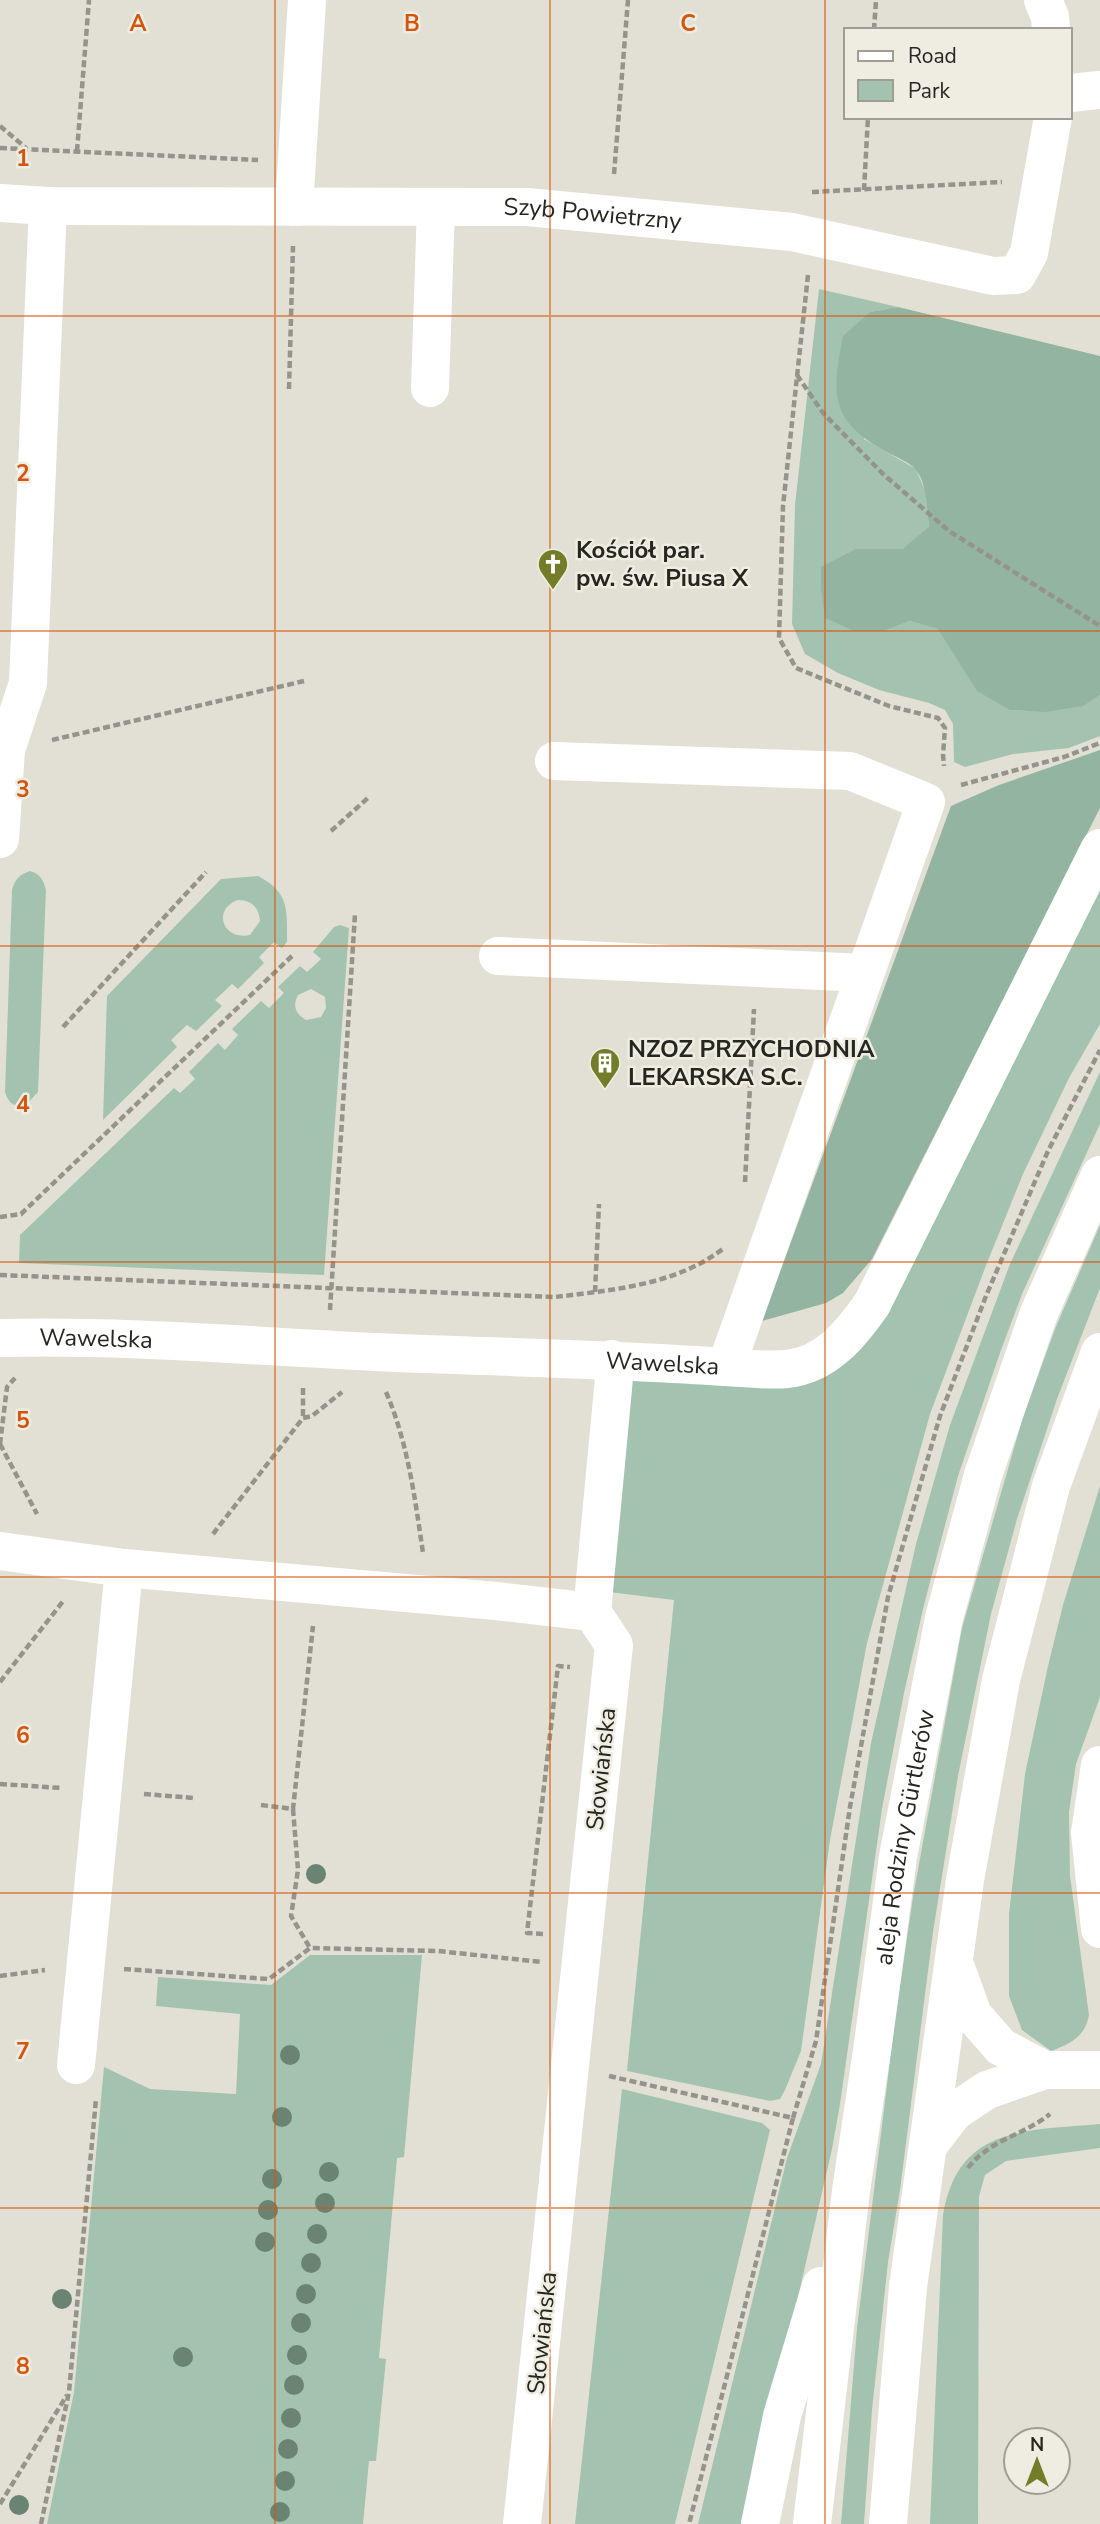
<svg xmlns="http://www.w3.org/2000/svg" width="1100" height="2524" font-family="'Nunito Sans',sans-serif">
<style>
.green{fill:#a3c3b0;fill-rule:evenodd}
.forest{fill:#92b4a0}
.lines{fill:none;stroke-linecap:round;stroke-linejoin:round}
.path{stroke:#95948b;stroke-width:4.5;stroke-dasharray:7 3.5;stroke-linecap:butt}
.minor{stroke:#fff;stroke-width:38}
.tree{fill:#6b8373}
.grid{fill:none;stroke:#d5540e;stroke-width:2;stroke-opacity:0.55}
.labels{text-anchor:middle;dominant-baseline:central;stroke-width:5;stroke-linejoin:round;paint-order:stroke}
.street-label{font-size:24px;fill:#262621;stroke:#efede1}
.poi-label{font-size:24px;font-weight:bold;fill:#262621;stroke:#efede1;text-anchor:start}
.grid-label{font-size:23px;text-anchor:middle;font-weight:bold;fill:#d5540e;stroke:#efede1;stroke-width:5;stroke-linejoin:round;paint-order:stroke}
</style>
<rect width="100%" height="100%" fill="#e2e0d4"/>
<g class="green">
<path d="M 819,289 L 898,307 L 870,312 L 864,439 L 916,469 L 926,493 L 929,528 L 902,549 L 856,549 L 884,631 L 910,621 L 939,629 L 1010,710 C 1043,712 1072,713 1100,695 L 1100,736 L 1069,748 L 1013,754 L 965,767 L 954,762 L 953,724 L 945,710 L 929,703 L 879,690 L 838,673 L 805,654 L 792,624 L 795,505 Z"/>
<path d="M 30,871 C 40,874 43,879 46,890 L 38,1092 L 25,1106 C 13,1106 9,1104 5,1092 L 12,890 C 15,879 19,875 30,871 Z"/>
<path d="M 258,876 C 290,893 287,910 287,942 L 282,948 L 274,942 L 259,957 L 264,963 L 238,989 L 232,984 L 215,1000 L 222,1006 L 196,1031 L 187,1025 L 171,1040 L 177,1047 L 103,1120 L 107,996 L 221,879 ZM 238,900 C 252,900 259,908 260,921 L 250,935 C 222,941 212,909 238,900 Z"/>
<polygon points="1100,880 1100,1024 1069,1078 1023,1174 985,1268 930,1414 867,1643 830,1840 801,2051 785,2090 780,2099 770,2101 627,2071 674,1600 609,1592 627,1380 833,1368 859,1351 887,1315"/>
<path d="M 340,925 L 349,928 L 324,1275 L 19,1263 L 20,1235 L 174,1088 L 180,1093 L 195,1079 L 189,1072 L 218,1043 L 225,1050 L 238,1035 L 232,1029 L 261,1001 L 269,1008 L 284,993 L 278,987 L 300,966 L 307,972 L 321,959 L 313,952 L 334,927 ZM 311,989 L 325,997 L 326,1008 L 321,1017 L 306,1020 C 296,1014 292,1006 298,995 Z"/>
<polygon points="1100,1072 1100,1124 1022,1294 1001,1350 958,1476 924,1605 904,1693 882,1809 840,2104 832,2149 746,2524 698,2524 787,2158 821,2064 871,1743 916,1544 950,1425 1010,1264"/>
<polygon points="1100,1225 1100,1288 1057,1399 1017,1519 991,1614 958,1776 933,1932 900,2190 888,2262 872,2410 864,2524 841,2524 857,2328 894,2028 913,1897 962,1628 1023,1417 1055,1329"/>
<path d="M 1100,1486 L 1100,1697 L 1076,1764 L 1069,1812 L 1070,1876 L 1089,2015 C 1085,2037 1070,2044 1051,2051 L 1022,2030 L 1009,1996 L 1009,1914 L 1025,1774 L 1048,1666 L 1063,1605 Z"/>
<polygon points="310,1955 422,1955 404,2157 397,2158 379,2358 386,2359 376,2461 369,2461 363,2524 47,2524 74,2392 104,2067 150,2089 236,2094 240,2014 156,2006 158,1977 271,1985"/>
<polygon points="622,2089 762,2123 770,2130 675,2524 575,2524"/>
<path d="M 1100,2124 L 1100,2148 L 1006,2161 L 985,2175 L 979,2196 L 978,2524 L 930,2524 L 943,2215 C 958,2125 1026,2131 1100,2124 Z"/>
</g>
<g class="forest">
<path d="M 898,307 L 1100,356 L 1100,695 L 1083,706 L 1046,712 L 1010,710 L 977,691 L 938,629 L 910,621 L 884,631 L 854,631 L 825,618 L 821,588 L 821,567 L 856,549 L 902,549 L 929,527 C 927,511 927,483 916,470 C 910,462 893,456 883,450 C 829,420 832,392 843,336 L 870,312 Z"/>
<polygon points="1100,750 1100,808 872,1259 843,1293 826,1303 762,1321 951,806 999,785"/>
</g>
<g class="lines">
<g class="path">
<polyline points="874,30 876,0"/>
<polyline points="0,126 26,148"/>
<polyline points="0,148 258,160"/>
<polyline points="77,151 89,0"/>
<polyline points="614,174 628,0"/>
<polyline points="864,190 868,117"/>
<polyline points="812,192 1002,182"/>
<polyline points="808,275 783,506 779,638 796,668 889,706 938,718 945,728 943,755 944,766"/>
<polyline points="797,375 823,413 883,474 949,531 1100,626"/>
<polyline points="289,389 293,246"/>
<polyline points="52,740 304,681"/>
<polyline points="961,785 1064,757 1100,743"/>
<polyline points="331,831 369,797"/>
<polyline points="63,1027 206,872"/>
<polyline points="745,1182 754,1009"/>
<polyline points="0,1217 21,1214 292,956"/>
<path d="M 0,1275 L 555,1297 C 612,1290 677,1285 724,1248"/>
<polyline points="595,1292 599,1204"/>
<polyline points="330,1310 355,914"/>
<polyline points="303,1388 303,1418"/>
<path d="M 386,1392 C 408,1443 415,1499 423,1553"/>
<polyline points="0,1444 7,1387 15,1378"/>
<polyline points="0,1444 37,1514"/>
<polyline points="213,1534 303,1418 312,1416 342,1392"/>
<polyline points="0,1682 64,1600"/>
<polyline points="0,1784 62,1788"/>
<polyline points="144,1794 194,1798"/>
<polyline points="261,1805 293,1809 313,1626"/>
<polyline points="293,1809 298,1870 291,1916 310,1948"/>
<polyline points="543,1934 527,1933 558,1666 570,1667"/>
<polyline points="124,1969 269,1979 310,1948 438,1951 542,1962"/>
<polyline points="0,1976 45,1970"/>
<polyline points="609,2076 793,2118 689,2524"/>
<polyline points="793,2118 816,2041 850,1807 888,1597 940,1416 986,1296 1048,1151 1100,1050"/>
<path d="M 968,2168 C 989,2140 1024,2135 1050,2114"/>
<polyline points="0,2504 67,2395"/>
<polyline points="41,2524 69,2392 96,2099"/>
</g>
<g class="minor">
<polyline points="1043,0 1050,17 1051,30"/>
<polyline points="1070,93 1100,90"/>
<path id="s1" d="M 0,203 L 48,206 L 527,207 L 792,232 L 993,276 L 1017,275 L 1029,253 L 1053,117"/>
<polyline points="294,207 307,0"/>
<polyline points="430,388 436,207"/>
<polyline points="0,839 6,750 28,683 48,206"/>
<polyline points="498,956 865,973"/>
<path id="s2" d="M 0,1338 C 125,1335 251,1346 376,1352 C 493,1357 609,1359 726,1367 L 926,802 L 850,771 L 554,761"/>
<path d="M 726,1367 C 745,1368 767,1371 787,1369 C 826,1365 851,1334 872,1304 L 1100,848"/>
<polyline points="0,1551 124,1568 496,1601 592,1612 614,1645 522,2524"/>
<polyline points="592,1612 614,1378 612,1359"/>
<polyline points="1100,1765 1090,1833 1100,1929"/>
<polyline points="956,1968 973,2015 1001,2047 1045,2070"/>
<polyline points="76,2065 124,1568"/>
<polyline points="928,2146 954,2112 987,2090 1045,2070 1100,2070"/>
<polyline points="760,2524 782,2416 821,2286"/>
<path id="s3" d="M 812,2524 L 851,2191 L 873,2044 L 898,1857 L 944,1618 L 983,1475 L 1039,1313 L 1100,1175"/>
<polyline points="888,2524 908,2287 965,1880 1001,1680 1051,1486 1100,1352"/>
</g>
</g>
<g class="tree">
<circle cx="316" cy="1874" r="10"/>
<circle cx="290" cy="2055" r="10"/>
<circle cx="282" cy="2117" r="10"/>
<circle cx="329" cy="2172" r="10"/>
<circle cx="272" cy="2179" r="10"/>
<circle cx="325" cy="2203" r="10"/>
<circle cx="268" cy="2210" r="10"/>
<circle cx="317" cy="2234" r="10"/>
<circle cx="265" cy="2242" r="10"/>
<circle cx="311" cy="2263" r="10"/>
<circle cx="306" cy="2294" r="10"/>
<circle cx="62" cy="2299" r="10"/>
<circle cx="301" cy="2323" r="10"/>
<circle cx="297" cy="2355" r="10"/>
<circle cx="183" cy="2357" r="10"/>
<circle cx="294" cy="2385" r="10"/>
<circle cx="291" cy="2418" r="10"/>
<circle cx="288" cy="2449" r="10"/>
<circle cx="285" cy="2481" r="10"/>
<circle cx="19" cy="2505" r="10"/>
<circle cx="280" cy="2512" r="10"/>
</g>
<path class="grid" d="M 275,0 L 275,2524M 550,0 L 550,2524M 825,0 L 825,2524M 0,316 L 1100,316M 0,631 L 1100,631M 0,946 L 1100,946M 0,1262 L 1100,1262M 0,1577 L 1100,1577M 0,1893 L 1100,1893M 0,2208 L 1100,2208"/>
<defs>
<g id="church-pin" transform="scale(1.575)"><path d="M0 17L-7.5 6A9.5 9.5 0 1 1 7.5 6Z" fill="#737d29" stroke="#efede1"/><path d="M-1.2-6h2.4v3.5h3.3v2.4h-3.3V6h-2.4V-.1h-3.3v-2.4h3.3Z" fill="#fff"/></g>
<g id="building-pin" transform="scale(1.575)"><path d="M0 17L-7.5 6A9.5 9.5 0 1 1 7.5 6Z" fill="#737d29" stroke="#efede1"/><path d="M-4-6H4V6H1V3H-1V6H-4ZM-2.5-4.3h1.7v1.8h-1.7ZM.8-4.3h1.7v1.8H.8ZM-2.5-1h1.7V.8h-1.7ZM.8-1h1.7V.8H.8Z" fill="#fff"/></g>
</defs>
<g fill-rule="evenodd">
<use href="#church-pin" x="553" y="564"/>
<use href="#building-pin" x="605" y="1063"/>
</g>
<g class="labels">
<g class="street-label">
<text stroke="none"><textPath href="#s1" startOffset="593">Szyb Powietrzny</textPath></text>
<text stroke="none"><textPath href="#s2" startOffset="96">Wawelska</textPath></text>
<text stroke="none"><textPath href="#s2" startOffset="663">Wawelska</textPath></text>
<text transform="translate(601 1769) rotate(-84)">Słowiańska</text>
<text stroke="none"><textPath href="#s3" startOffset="693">aleja Rodziny Gürtlerów</textPath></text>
<text transform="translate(542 2333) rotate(-84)">Słowiańska</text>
</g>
<g class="poi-label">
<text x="576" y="550">Kościół par.<tspan x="576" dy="28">pw. św. Piusa X</tspan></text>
<text x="628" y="1049">NZOZ PRZYCHODNIA<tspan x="628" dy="28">LEKARSKA S.C.</tspan></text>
</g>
</g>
<g class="grid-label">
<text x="138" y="31">A</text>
<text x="412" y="31">B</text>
<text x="688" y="31">C</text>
<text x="23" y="166">1</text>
<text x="23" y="481">2</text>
<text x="23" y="797">3</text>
<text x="23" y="1112">4</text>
<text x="23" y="1428">5</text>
<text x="23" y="1743">6</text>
<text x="23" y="2059">7</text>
<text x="23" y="2374">8</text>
</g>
<rect x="844" y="28" width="228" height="91" fill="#efede1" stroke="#9f9d94" stroke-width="2"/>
<rect x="858" y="51" width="35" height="10" fill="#ffffff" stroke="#9f9d94" stroke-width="2"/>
<text x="908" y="63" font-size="21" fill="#262621">Road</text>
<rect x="858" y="80" width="35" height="21" fill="#a3c3b0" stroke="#9f9d94" stroke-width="2"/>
<text x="908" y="98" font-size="21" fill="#262621">Park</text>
<g transform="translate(1037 2461)"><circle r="33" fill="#efede1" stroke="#9f9d94" stroke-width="2"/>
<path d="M0-5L12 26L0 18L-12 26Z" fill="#737d29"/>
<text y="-10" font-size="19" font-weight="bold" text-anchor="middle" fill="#262621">N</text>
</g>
</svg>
